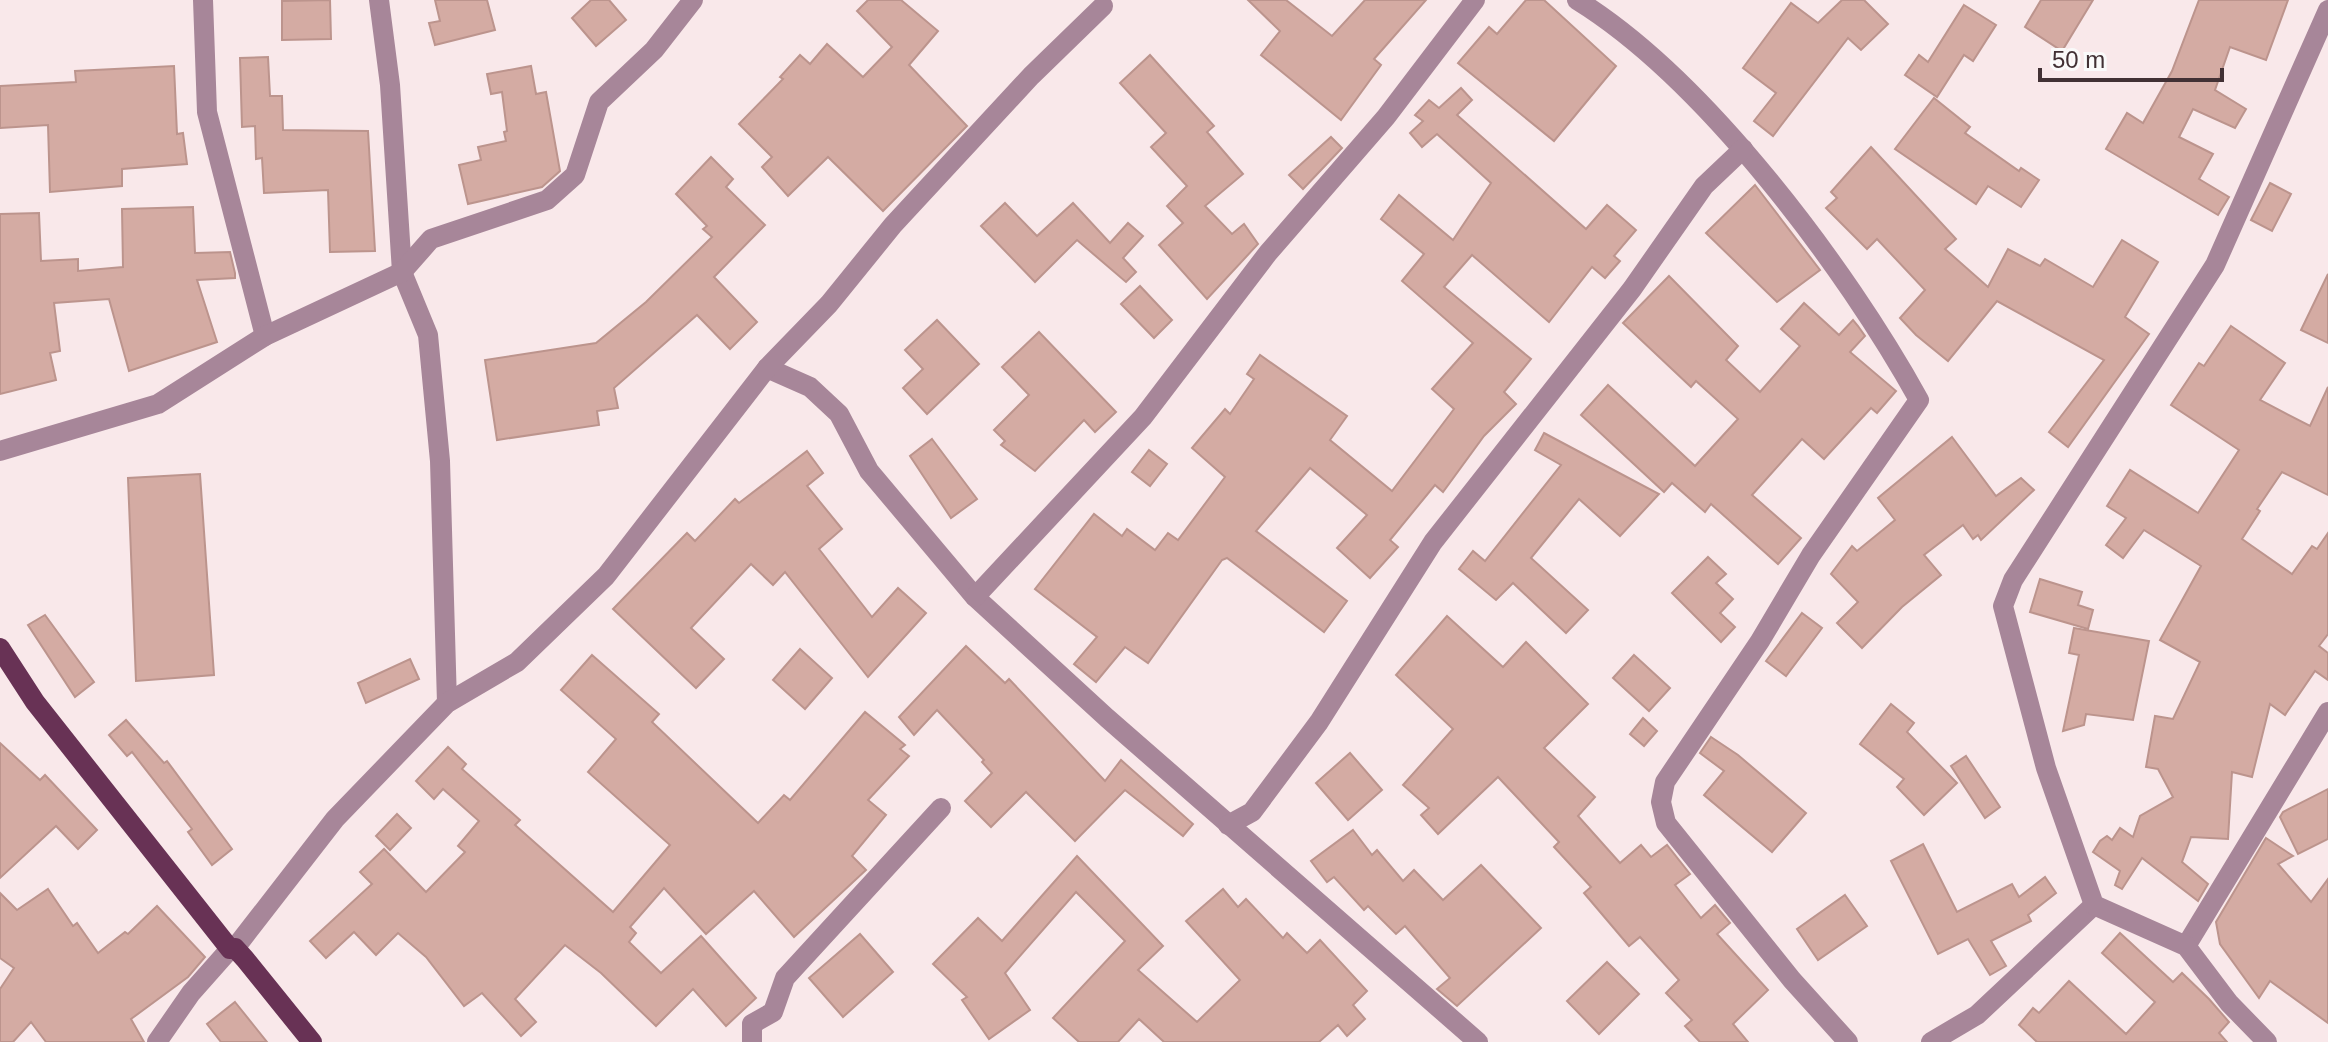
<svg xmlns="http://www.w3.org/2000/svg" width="2328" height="1042" font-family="Helvetica,sans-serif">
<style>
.building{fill:#d4aba3;stroke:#bc948d;stroke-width:2}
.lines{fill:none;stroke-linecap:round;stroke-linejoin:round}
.minor{stroke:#a78699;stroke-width:20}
.major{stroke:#683255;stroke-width:20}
</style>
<rect width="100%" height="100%" fill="#f9e8ea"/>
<g class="building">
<polygon points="330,0 331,39 282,40 282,1"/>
<polygon points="435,0 487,0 495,30 435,45 429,23 440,21"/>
<polygon points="591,0 609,0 626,20 596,46 572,18"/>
<polygon points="868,0 901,0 938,31 909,65 967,126 883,211 828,157 788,196 762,167 772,157 739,124 783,79 780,77 800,55 810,64 827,44 863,77 892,47 857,11"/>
<polygon points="1248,0 1286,0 1332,36 1365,0 1426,0 1374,59 1381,65 1341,120 1261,55 1280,31"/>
<polygon points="1526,0 1544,0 1616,66 1554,141 1458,63 1489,27 1497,34"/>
<polygon points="1842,0 1864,0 1888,24 1861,50 1848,38 1773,136 1754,121 1776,93 1743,68 1791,3 1818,23"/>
<polygon points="2041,0 2093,0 2062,51 2025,27"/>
<polygon points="2199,0 2288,0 2266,60 2230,47 2215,90 2246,109 2235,128 2193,109 2179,137 2213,154 2199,179 2229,197 2218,215 2106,149 2127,113 2143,123 2172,71"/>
<polygon points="1964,5 1996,25 1973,61 1964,55 1937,97 1905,75 1919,55 1928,62"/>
<polygon points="1150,55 1214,126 1207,132 1243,174 1205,206 1232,234 1244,224 1258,244 1207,299 1159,245 1183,223 1167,206 1187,186 1151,147 1166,133 1120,83"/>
<polygon points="268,57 270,96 282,96 283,130 368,131 375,251 330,252 328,190 264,193 262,158 256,159 255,126 242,127 240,58"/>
<polygon points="174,66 177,134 183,133 187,164 122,169 122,186 50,192 48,125 0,128 0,86 76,82 75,71"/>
<polygon points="531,66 536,94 546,92 560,171 542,187 468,204 459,165 481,160 478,147 506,141 504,132 507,131 502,92 491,94 487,74"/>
<polygon points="1461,88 1472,100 1457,115 1586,229 1607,205 1636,230 1614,256 1620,261 1605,278 1592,267 1549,322 1472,255 1444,287 1531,359 1504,392 1516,404 1484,436 1443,492 1435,485 1390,540 1398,547 1370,578 1337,548 1367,515 1310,468 1256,531 1347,601 1324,632 1227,558 1222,560 1148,663 1125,647 1096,682 1074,664 1097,637 1035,589 1094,514 1122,536 1127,529 1155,550 1168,533 1178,540 1225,477 1192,448 1225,409 1230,414 1254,379 1247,374 1260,355 1347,416 1330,440 1392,491 1454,409 1432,389 1473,343 1402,281 1424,254 1381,219 1399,195 1453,240 1491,183 1437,134 1422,147 1410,133 1423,121 1415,115 1429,100 1439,108"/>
<polygon points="1934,98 1970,127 1965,133 2019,171 2021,168 2039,180 2021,207 1988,186 1976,204 1895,149"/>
<polygon points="1331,137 1342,148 1303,189 1289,175"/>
<polygon points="1871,147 1956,239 1945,249 1988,287 2008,249 2040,266 2045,259 2093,287 2122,240 2158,262 2125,317 2149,334 2068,447 2049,432 2104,360 1997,301 1948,361 1916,335 1900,318 1925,290 1877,239 1867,249 1826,208 1837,198 1831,192"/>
<polygon points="711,157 733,179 726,187 765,225 714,277 757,322 730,349 697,315 614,388 618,408 597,411 599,425 497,440 485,360 596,343 646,302 712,237 703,229 707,226 676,194"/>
<polygon points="2270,183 2291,194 2272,231 2251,220"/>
<polygon points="1755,185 1820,270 1777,302 1706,233"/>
<polygon points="1005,203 1037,236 1073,203 1110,243 1128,223 1143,236 1123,258 1136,272 1126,282 1077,240 1035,282 981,226"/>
<polygon points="193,207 195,253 230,252 235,273 235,278 197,280 217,342 129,371 109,299 54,303 60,351 50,353 56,380 0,394 0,214 39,213 41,261 78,259 78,271 123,267 122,209"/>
<polygon points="2328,274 2328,343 2301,330"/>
<polygon points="1669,276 1738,346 1726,360 1760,392 1800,346 1781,329 1804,303 1839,335 1853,320 1858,326 1865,336 1850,352 1896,391 1877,413 1871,408 1824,459 1802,439 1752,495 1801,538 1778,564 1711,504 1705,512 1672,483 1664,492 1581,415 1608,385 1695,466 1738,419 1696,381 1691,387 1623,323"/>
<polygon points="1140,286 1172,320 1154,338 1121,304"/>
<polygon points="937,320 979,364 927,414 903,388 923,369 905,350"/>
<polygon points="2231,326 2285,363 2260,400 2310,426 2328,387 2328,495 2282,472 2257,509 2260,511 2242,539 2292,574 2312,546 2317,549 2328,533 2328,634 2319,646 2328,653 2328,680 2315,671 2285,715 2270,704 2252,777 2232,772 2228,839 2191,837 2182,862 2208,884 2198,901 2142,858 2122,889 2115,885 2120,871 2093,852 2100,841 2107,836 2112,840 2120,828 2133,837 2140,816 2173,797 2158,769 2146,767 2155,716 2173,719 2200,662 2160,640 2201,566 2144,530 2123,558 2106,545 2126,518 2107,506 2130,470 2198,513 2239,450 2171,405 2199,363 2204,366"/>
<polygon points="1039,332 1116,412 1095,432 1084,420 1035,471 1001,445 1005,441 994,430 1029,395 1002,367"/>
<polygon points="1544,433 1659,494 1620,536 1579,499 1531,558 1588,610 1566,633 1513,583 1496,600 1459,569 1473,551 1485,561 1561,465 1535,450"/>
<polygon points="1952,437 1996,496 2021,478 2034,490 1981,540 1978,535 1973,539 1963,525 1924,555 1941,575 1902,607 1862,648 1837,623 1858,602 1831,574 1852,546 1857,551 1895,520 1878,498"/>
<polygon points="932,439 977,499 951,518 910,456"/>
<polygon points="1149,450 1167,464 1150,486 1132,472"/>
<polygon points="807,451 823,473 807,486 842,529 819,549 872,617 898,588 926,613 868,677 785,572 773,585 751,564 691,628 724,659 696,688 613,609 687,533 695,541 735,499 739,503"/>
<polygon points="200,474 214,675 136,681 128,478"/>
<polygon points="1708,557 1726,574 1716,583 1733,599 1720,613 1735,627 1721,642 1672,593"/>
<polygon points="2040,579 2082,592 2078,605 2093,610 2088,629 2030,612"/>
<polygon points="1802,613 1822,628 1786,676 1766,661"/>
<polygon points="45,615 94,682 75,697 28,625"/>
<polygon points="1447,616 1503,667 1526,642 1588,704 1544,748 1595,797 1578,816 1620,863 1641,845 1651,857 1667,845 1690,874 1675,885 1701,918 1715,905 1730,923 1717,934 1768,990 1733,1024 1748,1042 1700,1042 1685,1026 1692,1020 1666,993 1679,980 1640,937 1629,946 1584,893 1591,887 1554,847 1559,842 1498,777 1438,834 1421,815 1429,808 1403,785 1453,729 1396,675"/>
<polygon points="2074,628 2149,641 2133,720 2086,714 2084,725 2063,731 2079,655 2069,653"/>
<polygon points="966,646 1005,683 1009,679 1105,781 1121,760 1193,824 1183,836 1125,790 1075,841 1026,792 991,827 965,801 992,773 982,762 984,760 937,710 914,735 899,717"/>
<polygon points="800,649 832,678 805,709 773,680"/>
<polygon points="592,655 659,714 652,722 758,823 784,795 790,800 865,712 905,745 900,749 909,756 868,800 886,815 852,856 866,870 794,937 754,891 706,934 664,888 630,927 636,933 629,942 661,973 701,936 756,998 726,1026 693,989 656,1026 601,973 565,945 515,999 536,1022 521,1036 482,993 464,1006 426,957 398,933 376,955 354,932 326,958 310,941 372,884 360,872 384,849 426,892 465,852 458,846 479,821 443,789 434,799 416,781 448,747 466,764 462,769 520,820 515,825 613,912 670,845 588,772 616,739 561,690"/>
<polygon points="1634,655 1670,688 1649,711 1613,678"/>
<polygon points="410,659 419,679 366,703 358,683"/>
<polygon points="1891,704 1914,723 1907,732 1957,783 1924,815 1897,787 1904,779 1860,744"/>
<polygon points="1643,718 1657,731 1644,746 1630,734"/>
<polygon points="126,720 164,763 167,761 232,849 212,865 188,832 192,829 132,752 127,756 109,735"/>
<polygon points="1711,737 1738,755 1806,813 1772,852 1704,795 1724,771 1700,753"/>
<polygon points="0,743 40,780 45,775 97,830 78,849 56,826 0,878"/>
<polygon points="1350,753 1382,790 1348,820 1316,783"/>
<polygon points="1966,756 2000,807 1985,818 1951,766"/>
<polygon points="2328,789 2328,839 2298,854 2280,817 2283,812"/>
<polygon points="397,814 411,828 390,850 376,836"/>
<polygon points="1353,830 1372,855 1377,850 1403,881 1414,870 1443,900 1481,865 1541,928 1457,1006 1437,989 1450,978 1405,926 1396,934 1368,906 1364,910 1334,877 1327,882 1311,861"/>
<polygon points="2266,838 2293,856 2278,864 2311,902 2328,879 2328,1023 2270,981 2259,998 2220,944 2216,922"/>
<polygon points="1923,844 1957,912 2012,884 2019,897 2045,877 2056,893 2028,915 2031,921 1991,941 2006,966 1990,975 1968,939 1938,954 1891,861"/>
<polygon points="1077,856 1163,946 1138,970 1197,1022 1240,980 1186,921 1223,889 1238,907 1246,899 1283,938 1287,933 1307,953 1320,940 1367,991 1353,1005 1365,1019 1347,1036 1338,1025 1319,1042 1164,1042 1139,1019 1118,1042 1079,1042 1053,1018 1125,941 1076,892 1005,973 1030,1010 989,1039 962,1000 967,997 933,964 978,918 1002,941"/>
<polygon points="48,889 73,926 77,923 98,953 125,932 128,934 157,906 205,957 188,977 131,1019 144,1042 46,1042 31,1022 13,1042 0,1042 0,989 14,968 0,958 0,893 17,910"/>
<polygon points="1845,895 1867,926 1818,960 1797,929"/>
<polygon points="2120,933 2173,982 2182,973 2209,999 2229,1022 2219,1033 2227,1042 2037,1042 2019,1025 2033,1008 2039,1013 2069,981 2126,1034 2155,1002 2102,953"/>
<polygon points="860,934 893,972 843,1017 809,978"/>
<polygon points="1607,962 1639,994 1599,1034 1567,1001"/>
<polygon points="235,1002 267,1042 221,1042 207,1024"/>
</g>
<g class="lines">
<g class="minor">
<polyline points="203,0 207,112 265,336"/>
<polyline points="379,0 390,85 402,272 428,335 440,461 447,703"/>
<path d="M 1577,0 C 1705,79 1846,268 1919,400 L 1811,555 L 1760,641 L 1665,782 L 1661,802 L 1666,823 L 1792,980 L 1848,1042"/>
<polyline points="767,368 810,387 839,414 869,471 975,597 1107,718 1478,1042"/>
<polyline points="0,451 158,404 265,336 402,272 431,239 547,200 575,175 599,102 654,50 693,0"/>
<polyline points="975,597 1143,417 1268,253 1386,117 1475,0"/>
<polyline points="1228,825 1252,812 1319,722 1433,542 1632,289 1704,186 1743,149"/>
<polyline points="2186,946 2328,712"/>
<polyline points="235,948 335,819 447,703 517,662 606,576 767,368 829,304 893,225 1031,76 1103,6"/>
<polyline points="157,1042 191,993 230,949"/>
<polyline points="752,1042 752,1024 773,1012 785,978 941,808"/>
<polyline points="1931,1042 1977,1015 2094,905"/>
<polyline points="2267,1042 2229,1003 2186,946 2094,905 2046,768 2003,606 2013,580 2215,265 2328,10"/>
</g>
<polyline class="major" points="0,648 35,702 230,949 235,948 245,959 312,1042"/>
</g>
<path d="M2040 68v12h182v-12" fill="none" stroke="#423135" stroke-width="4"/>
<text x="2052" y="68" font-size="24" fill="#423135" stroke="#fafafa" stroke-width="6" paint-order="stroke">50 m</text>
</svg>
